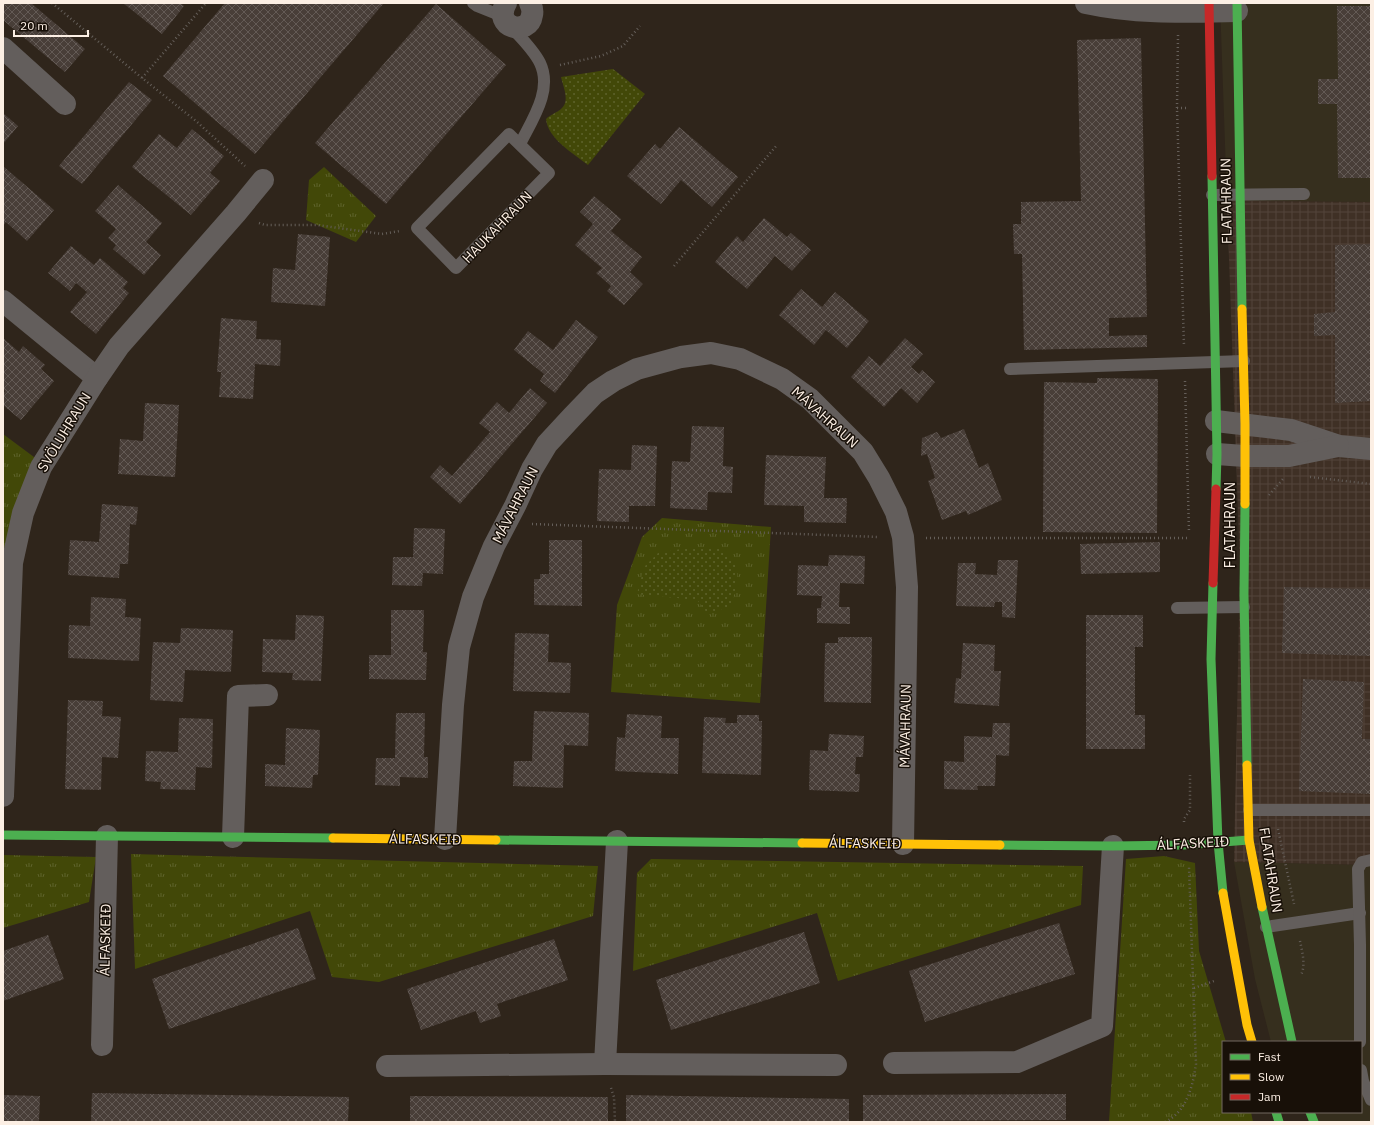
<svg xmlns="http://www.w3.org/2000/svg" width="1374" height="1125" font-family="'IBM Plex Sans',sans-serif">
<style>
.commercial{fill:#362f1e}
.industrial{fill:url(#industrial-grid)}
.grass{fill:url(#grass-tufts)}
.park{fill:url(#park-dots)}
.building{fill:url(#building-cross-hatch)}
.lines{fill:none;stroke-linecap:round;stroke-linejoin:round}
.path{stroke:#655f5a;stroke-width:2.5;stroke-dasharray:1 3;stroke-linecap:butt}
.lane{stroke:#635e5c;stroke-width:12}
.street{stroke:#635e5c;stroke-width:22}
.fast{stroke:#4caf50;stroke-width:9}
.slow{stroke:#ffc107;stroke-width:9}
.jam{stroke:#c62828;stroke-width:9}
.labels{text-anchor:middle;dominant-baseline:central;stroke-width:3;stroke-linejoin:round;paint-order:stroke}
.street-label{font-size:14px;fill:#fcefe4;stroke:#181008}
</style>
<defs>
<pattern id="industrial-grid" width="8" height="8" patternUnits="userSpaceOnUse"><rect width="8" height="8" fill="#3f3025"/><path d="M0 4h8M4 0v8" fill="none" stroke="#52443a"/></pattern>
<pattern id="grass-tufts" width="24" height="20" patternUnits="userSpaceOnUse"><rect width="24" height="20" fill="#424808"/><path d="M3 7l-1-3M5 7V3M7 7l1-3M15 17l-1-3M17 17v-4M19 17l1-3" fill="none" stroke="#5e632c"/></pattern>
<pattern id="park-dots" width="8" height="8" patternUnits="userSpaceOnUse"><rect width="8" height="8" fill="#424808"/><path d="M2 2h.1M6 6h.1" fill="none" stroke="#5e632c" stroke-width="1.8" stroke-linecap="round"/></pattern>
<pattern id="building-cross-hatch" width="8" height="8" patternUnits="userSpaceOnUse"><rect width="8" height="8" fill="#483e38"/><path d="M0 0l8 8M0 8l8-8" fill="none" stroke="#635a55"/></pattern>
</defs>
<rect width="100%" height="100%" fill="#2f251b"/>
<g class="commercial">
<polygon points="1220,3 1371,3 1371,202 1227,201"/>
<polygon points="1234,862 1371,865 1371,1122 1318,1122 1308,1112 1361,1112 1361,1042 1271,1042 1255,979"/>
</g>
<polygon class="industrial" points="1227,201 1371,202 1371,865 1234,862 1240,568"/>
<g class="grass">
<polygon points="324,167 376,216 356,242 306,220 309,180"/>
<polygon points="3,434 38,460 3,561"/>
<polygon points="662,518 771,527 760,703 611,692 617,605 642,537"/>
<polygon points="131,854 598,866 593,916 379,982 332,977 310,911 135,969"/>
<polygon points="3,855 96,857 89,902 3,928"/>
<polygon points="1164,856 1195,863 1199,951 1226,1042 1223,1042 1223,1112 1251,1112 1253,1122 1109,1122 1126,859"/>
<polygon points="651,859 1083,866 1081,905 838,981 817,913 633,971 637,873"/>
</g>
<g class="park">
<path d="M 613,69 L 645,94 L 588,165 C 573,153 548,139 546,119 C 551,114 557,113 562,108 C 570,101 563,86 561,77 Z"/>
<path d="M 687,548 L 720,549 L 737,566 L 737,586 L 730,607 L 707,613 L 698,601 C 678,597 658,597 637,594 L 644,567 L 658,553 Z"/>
</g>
<g class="building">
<polygon points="3,3 31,3 85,49 65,72 3,20"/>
<polygon points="123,3 180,3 184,6 162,34"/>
<polygon points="225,3 384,3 255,154 163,76"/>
<polygon points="436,4 506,65 386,204 315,143"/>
<polygon points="1337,6 1371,6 1371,178 1338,178 1337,104 1318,104 1318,79 1338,79"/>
<polygon points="1141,38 1147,317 1109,318 1109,336 1147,335 1147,347 1024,350 1022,254 1014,254 1013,224 1021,224 1021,202 1081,201 1077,40"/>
<polygon points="129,82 152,100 82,184 59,166"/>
<polygon points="3,113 18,126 3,144"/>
<polygon points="679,127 738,177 712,207 681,180 661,204 627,176 655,144 660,149"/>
<polygon points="192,129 224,156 210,173 220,181 191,215 132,167 159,134 177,148"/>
<polygon points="3,166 54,210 27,241 6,222 3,226"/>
<polygon points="118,185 162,223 146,242 161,255 144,275 113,249 116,245 108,238 116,229 95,211"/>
<polygon points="594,196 621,219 611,231 642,257 630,272 643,284 624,305 607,291 611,286 596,273 602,268 575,245 593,224 580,212"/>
<polygon points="764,218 787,237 791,233 811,250 792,271 775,256 747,289 715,262 737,236 743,242"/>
<polygon points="298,234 330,237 325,306 271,302 273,268 295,270"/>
<polygon points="1371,244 1371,401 1335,403 1335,335 1314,336 1314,314 1335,312 1335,245"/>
<polygon points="71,246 94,265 100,258 128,282 123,288 129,293 96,334 70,312 87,292 76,283 70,291 48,273"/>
<polygon points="801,289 822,307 835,292 869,321 847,348 826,330 814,345 779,315"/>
<polygon points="221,318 257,321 256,339 281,340 280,366 255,364 253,399 219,397 221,372 217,372"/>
<polygon points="576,320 598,337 555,393 540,381 544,374 514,350 528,331 553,350"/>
<polygon points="3,338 19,352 23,346 45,365 41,369 54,381 21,420 3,405 3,394 5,391 3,389"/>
<polygon points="905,338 923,354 911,367 919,374 922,370 935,382 917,403 901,388 884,407 851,377 869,356 880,366"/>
<polygon points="1097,378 1158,379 1157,533 1043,532 1044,382 1097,383"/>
<polygon points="530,388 547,403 460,504 430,477 440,465 452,476 490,432 479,423 497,402 509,413"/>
<polygon points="145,403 179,405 175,477 118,474 120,439 143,441"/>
<polygon points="692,426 724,427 723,466 733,467 732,493 708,492 707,510 670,508 672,461 690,462"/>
<polygon points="964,429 979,468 988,463 1002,500 968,515 966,511 942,520 928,481 935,478 927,454 921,456 922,438 937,432 941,438"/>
<polygon points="632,445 657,446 655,506 629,506 629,522 597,521 599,469 631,470"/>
<polygon points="766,455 826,457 824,498 847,498 846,523 804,522 804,506 764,505"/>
<polygon points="102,504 138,507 136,525 130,524 128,564 120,564 119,578 68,575 70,540 99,542"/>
<polygon points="414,528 445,529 443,574 423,573 422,586 392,585 393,557 413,557"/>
<polygon points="549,540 582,540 582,606 534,605 534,579 540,579 540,574 549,574"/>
<polygon points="1160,542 1160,572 1081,574 1080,544"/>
<polygon points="829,555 865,556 864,584 840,583 839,607 850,607 850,624 817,623 817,608 821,608 822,596 797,595 798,565 828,566"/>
<polygon points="998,560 1018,560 1015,618 1002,617 1002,602 995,602 994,607 956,606 958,563 976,563 975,574 997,575"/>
<polygon points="1284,587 1371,589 1371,656 1282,653"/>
<polygon points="91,597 126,599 125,617 141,618 139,661 68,658 69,625 90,626"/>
<polygon points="391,610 424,610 423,652 427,652 426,680 369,679 369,655 391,655"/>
<polygon points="296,615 324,616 321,681 292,680 293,673 262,672 263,639 295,640"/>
<polygon points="1086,615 1143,615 1143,647 1135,647 1135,715 1145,715 1145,749 1086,749"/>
<polygon points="181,628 233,630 231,672 185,670 183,702 150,700 153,642 180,643"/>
<polygon points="515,633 549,634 548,662 571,663 570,693 513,691"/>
<polygon points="838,637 872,637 871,703 824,702 825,643 838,643"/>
<polygon points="963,643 995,645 994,671 1001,671 999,706 954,703 956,678 961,679"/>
<polygon points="1303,679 1364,682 1362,739 1371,739 1371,794 1299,791"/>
<polygon points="68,700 103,701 102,716 121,717 118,758 102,757 101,790 65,789"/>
<polygon points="534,711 589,713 588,746 564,745 563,788 513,786 514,761 532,761"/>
<polygon points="396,713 425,713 424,757 428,757 428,778 400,777 400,786 375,785 376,758 395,758"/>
<polygon points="627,714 662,716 661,738 679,738 678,774 615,771 617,737 625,738"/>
<polygon points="737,715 759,715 759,721 762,721 761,775 702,773 704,717 726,718 725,723 737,723"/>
<polygon points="179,718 213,719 212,768 196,767 195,790 160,789 161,782 145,781 146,751 178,752"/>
<polygon points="993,723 1010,723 1009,756 996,755 995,786 977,786 978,790 944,789 944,761 964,762 964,736 992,737"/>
<polygon points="286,728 320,730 318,775 313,775 312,788 265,786 265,764 285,765"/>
<polygon points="829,734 864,736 863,757 856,757 855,774 860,774 859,792 809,790 810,750 828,751"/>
<polygon points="1059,923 1075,974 925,1022 909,971"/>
<polygon points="298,928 316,979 169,1029 152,979"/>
<polygon points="804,932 820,983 671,1030 656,980"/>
<polygon points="48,935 64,979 3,1001 3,951"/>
<polygon points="554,939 568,980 497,1004 501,1016 480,1023 476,1011 421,1030 407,989"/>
<polygon points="92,1093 349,1097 348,1122 91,1122"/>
<polygon points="1066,1094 1066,1120 863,1121 863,1095"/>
<polygon points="3,1095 40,1096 39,1122 3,1122"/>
<polygon points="626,1095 849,1099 849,1122 626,1121"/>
<polygon points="410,1096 608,1097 608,1122 410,1122"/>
</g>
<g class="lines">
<g class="path">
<polyline points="52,3 142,78 196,121 245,166"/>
<polyline points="1178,35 1177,108 1184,346"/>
<polyline points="560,65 601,56 623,46 640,26"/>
<polyline points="142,78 206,3"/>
<polyline points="1177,108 1187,108"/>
<polyline points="259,223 265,225 317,225 382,234 400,231"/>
<polyline points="674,266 777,145"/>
<polyline points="1185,381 1189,532"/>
<polyline points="1310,477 1371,484"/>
<polyline points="1269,495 1283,479"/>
<polyline points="532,524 879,537"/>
<polyline points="926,538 1189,538"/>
<polyline points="1184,822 1184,819 1190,810 1190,775"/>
<polyline points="1278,829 1294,904"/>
<path d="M 1300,941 C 1302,951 1306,965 1301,975"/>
<polyline points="1194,988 1214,981"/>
<polyline points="611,1088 614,1097 615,1122"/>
<path d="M 1165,1122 C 1187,1112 1193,1085 1196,1064 L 1189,867"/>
</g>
<g class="lane">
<polyline points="473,3 477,6 502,16"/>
<path d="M 510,26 C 520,37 533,49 540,63 C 553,90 532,120 520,144"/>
<polygon points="509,134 549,173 456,268 417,228"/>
<polyline points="1212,195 1304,194"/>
<polyline points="1010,369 1244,361"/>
<polyline points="1177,608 1244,607"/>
<polyline points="1249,810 1371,810"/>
<polyline points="1266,927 1360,913"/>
<polyline points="1360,1042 1360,945 1358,869 1362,862 1371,860"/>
<polyline points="1361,1070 1363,1081 1371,1100"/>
</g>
<g class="street">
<path d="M 506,3 C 492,28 529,37 532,15 C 533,11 532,7 530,3"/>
<path d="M 1086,3 C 1136,14 1186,12 1237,11"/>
<polyline points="3,48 65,104"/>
<polyline points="3,301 97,378"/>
<polyline points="1216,421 1291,430 1339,446 1371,449"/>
<polyline points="1217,454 1244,456 1289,456 1338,446"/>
<polyline points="3,796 12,563 23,513 41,467 97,378 119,346 236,213 263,180"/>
<polyline points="233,837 238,696 267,695"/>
<polyline points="445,839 453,705 459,647 473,597 494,546 515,506 532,469 547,444 572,417 595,393 613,381 637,369 681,357 711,353 740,359 782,379 810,399 863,452 879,478 896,512 903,537 907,587 903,844"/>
<polyline points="102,1045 107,836"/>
<polyline points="894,1063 1017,1062 1102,1026 1113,846"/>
<polyline points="605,1064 617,841"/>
<polyline points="387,1066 605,1064 836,1065"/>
</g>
<g class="fast">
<polyline points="1237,3 1242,309"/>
<polyline points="1212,176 1217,454 1216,489"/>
<polyline points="1245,504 1244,594 1247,765"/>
<polyline points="1213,583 1211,659 1218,842 1223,893"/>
<polyline points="3,835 333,838"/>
<polyline points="496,840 802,843"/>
<polyline points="1000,845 1113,846 1184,845 1249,840"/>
<polyline points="1262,907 1292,1042"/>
<polyline points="1276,1112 1279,1122"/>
<polyline points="1310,1112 1314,1122"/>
</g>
<g class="slow">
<polyline points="1242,309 1245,424 1245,504"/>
<polyline points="1247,765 1249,840 1262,907"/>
<polyline points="333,838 496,840"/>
<polyline points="802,843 1000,845"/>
<polyline points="1223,893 1247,1025 1252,1042"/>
</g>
<g class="jam">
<polyline points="1209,3 1212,176"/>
<polyline points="1213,583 1216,489"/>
</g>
</g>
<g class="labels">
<g class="street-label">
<text transform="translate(1226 201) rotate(-91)">FLATAHRAUN</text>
<text transform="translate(497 227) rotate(-46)">HAUKAHRAUN</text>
<text transform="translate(825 417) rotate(42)">MÁVAHRAUN</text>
<text transform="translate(64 432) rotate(-59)">SVÖLUHRAUN</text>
<text transform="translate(515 505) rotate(-63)">MÁVAHRAUN</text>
<text transform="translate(1230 525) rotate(-90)">FLATAHRAUN</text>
<text transform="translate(905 726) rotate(-89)">MÁVAHRAUN</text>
<text transform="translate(425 839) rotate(1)">ÁLFASKEIÐ</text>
<text transform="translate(865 843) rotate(1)">ÁLFASKEIÐ</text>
<text transform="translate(1193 843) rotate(-3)">ÁLFASKEIÐ</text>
<text transform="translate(1271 870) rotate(81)">FLATAHRAUN</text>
<text transform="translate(105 940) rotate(-89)">ÁLFASKEIÐ</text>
</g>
</g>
<rect width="1374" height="1125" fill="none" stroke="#fcefe4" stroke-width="8"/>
<rect x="1222" y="1041" width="140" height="72" fill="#181008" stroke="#736960"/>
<rect x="1230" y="1054" width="20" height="6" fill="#4caf50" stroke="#736960"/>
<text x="1258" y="1061" font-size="12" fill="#fcefe4">Fast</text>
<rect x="1230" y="1074" width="20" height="6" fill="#ffc107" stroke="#736960"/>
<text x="1258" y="1081" font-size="12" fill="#fcefe4">Slow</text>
<rect x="1230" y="1094" width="20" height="6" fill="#c62828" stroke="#736960"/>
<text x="1258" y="1101" font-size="12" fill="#fcefe4">Jam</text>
<path d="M14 30v6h74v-6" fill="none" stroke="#fcefe4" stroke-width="2"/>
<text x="20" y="30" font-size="12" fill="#fcefe4" stroke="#181008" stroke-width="3" paint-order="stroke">20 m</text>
</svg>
